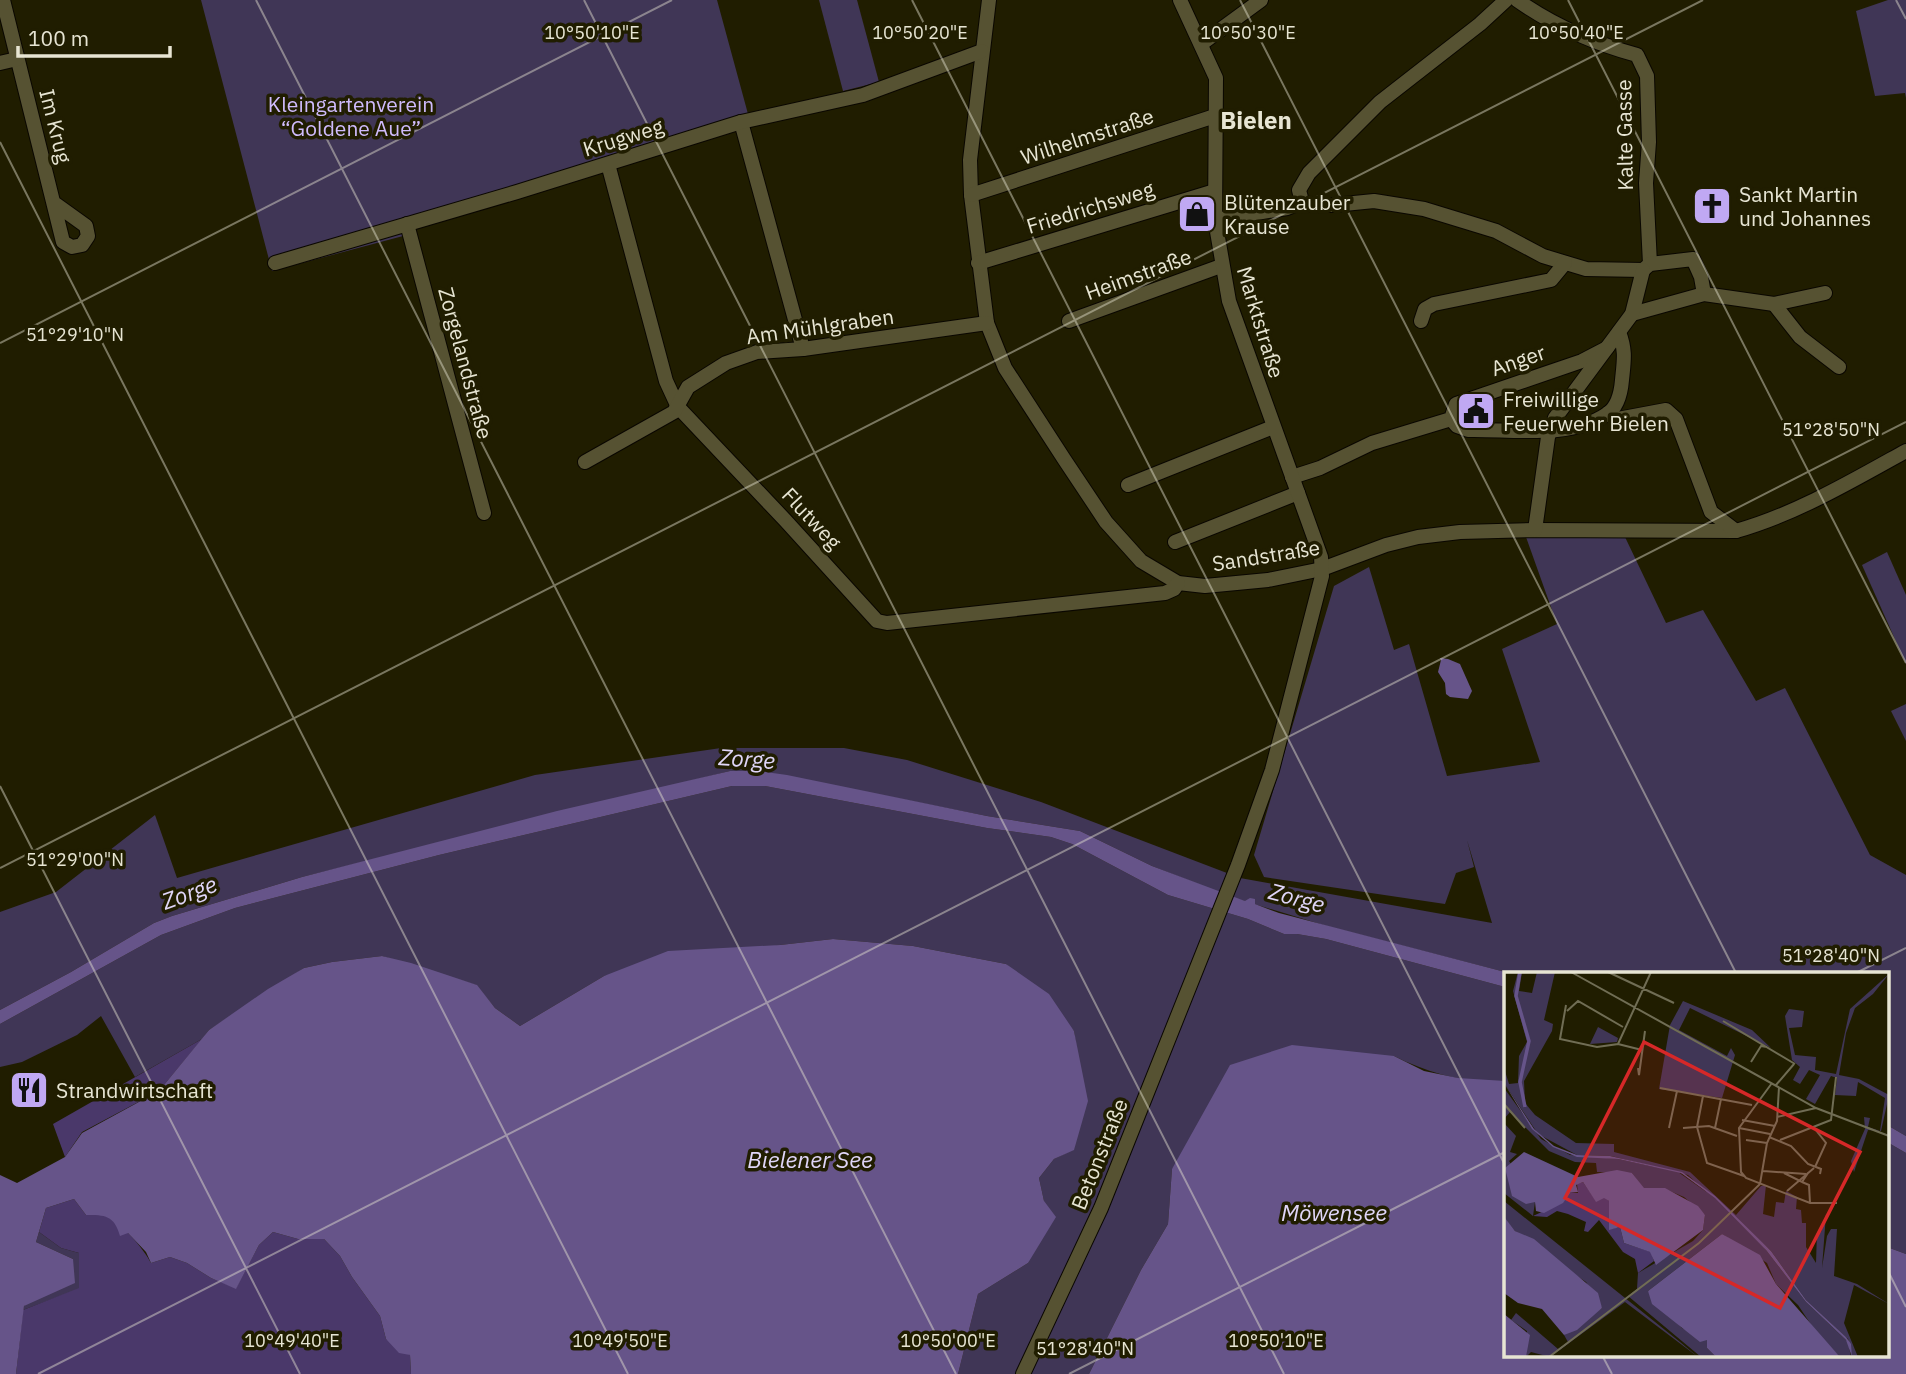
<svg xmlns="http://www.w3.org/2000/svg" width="1906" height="1374" font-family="'IBM Plex Sans',sans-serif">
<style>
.green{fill:#403656}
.forest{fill:#4a386a}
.water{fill:#665489}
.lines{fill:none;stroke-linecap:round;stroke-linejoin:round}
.minor-casing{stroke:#0a0700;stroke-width:16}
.minor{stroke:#565232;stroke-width:14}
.ticks{fill:none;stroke:#e7e5d3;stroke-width:2;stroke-opacity:0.45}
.labels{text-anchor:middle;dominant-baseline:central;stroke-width:7;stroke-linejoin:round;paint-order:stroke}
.park-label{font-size:21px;fill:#cfbbfc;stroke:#201d00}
.street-label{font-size:21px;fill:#e7e5d3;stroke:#201d00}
.poi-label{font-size:21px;fill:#e7e5d3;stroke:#201d00;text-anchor:start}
.water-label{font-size:23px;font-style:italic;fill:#e0d6f8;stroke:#201d00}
.quarter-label{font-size:24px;font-weight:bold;fill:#e7e5d3;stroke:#201d00}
.inset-river{fill:none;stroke:#665489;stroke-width:3.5}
.inset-road{fill:none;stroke:#706d54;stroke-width:2}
.view{fill:#d62828;fill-opacity:0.15;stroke:#d62828;stroke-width:3.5}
.inset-edge{fill:none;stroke:#e7e5d3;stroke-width:3.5}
.ticks-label{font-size:18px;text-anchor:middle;fill:#e7e5d3;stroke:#201d00;stroke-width:7;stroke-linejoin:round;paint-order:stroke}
</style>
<rect width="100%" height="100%" fill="#201d00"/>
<g class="green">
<polygon points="201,0 717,0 748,114 398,223 403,236 272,271"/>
<polygon points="819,0 857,0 879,82 843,91"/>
<polygon points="1888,0 1906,0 1906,98 1905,93 1875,96 1856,11"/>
<polygon points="1526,537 1625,537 1666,623 1703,610 1756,701 1785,688 1870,855 1906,875 1906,1136 1887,1125 1887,973 1509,973 1330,927 1231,897 1152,866 1080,831 987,816 759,771 730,771 302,877 172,916 154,923 71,972 0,1010 0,912 56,892 155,815 177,878 535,775 721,748 844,748 907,760 1041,802 1240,878 1492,923 1467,840 1474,867 1456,873 1445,904 1264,877 1254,855 1334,586 1369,567 1394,650 1409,644 1447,776 1540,762 1502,649 1557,624"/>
<polygon points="1887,552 1906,595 1906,664 1862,565"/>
<polygon points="1906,704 1906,741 1891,711"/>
<path d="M 732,786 L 765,786 L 987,828 L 1051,837 L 1072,844 L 1168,895 L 1248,919 L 1284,934 L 1297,934 L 1326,939 L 1505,987 L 1505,1081 C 1467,1084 1428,1073 1394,1056 L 1172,1169 L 1168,1224 L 1141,1270 L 1089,1374 L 958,1374 L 978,1294 L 1028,1263 L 1044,1201 L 1039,1178 L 1054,1159 L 1074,1149 L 1078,1057 L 1074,1031 L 1006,964 L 913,946 L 833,939 L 780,945 L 604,976 L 520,1026 L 495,1008 L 476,985 L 382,956 L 332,962 L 304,968 L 209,1030 L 202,1039 L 135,1077 L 101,1016 L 77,1035 L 22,1062 L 0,1067 L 0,1024 L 161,935 L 235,908 L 439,855 Z"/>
<polygon points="1887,1142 1906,1153 1906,1254 1887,1247"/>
<polygon points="39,1232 61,1248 79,1253 79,1289 23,1310 24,1306 73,1259 36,1242"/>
</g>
<g class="forest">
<polygon points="202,1039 159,1091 82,1132 65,1157 53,1124"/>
<path d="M 74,1199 L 86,1215 C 91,1215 98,1214 103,1215 C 119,1219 144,1249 151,1263 L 170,1257 L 187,1263 L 211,1278 L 236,1288 L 259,1245 L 273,1232 L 298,1239 L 324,1239 L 340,1256 L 352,1277 L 380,1316 L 386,1339 L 410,1355 L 411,1374 L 16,1374 L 23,1310 L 79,1288 L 79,1253 L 61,1248 L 39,1232 L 46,1208 Z"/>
</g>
<g class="water">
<polygon points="1440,658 1448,659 1460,664 1472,691 1468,699 1450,697 1446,694 1445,683 1438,672 1441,660"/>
<polygon points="730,771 759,771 787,775 987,816 1080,831 1152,866 1245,901 1250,898 1255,899 1255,904 1279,913 1509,973 1505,973 1505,987 1326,939 1297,934 1284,934 1248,919 1168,895 1072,844 1051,837 987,828 765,786 732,786 439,855 235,908 161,935 0,1024 0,1010 71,972 154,923 172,916 302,877 557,811"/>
<path d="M 833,939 L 913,946 L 1006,964 L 1049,994 L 1074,1031 L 1088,1101 L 1074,1150 L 1054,1159 L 1039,1178 L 1044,1201 L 1056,1217 L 1028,1263 L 978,1294 L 958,1374 L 411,1374 L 410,1355 L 399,1353 L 386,1339 L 380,1316 L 352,1277 L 340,1256 L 324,1239 L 298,1239 L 273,1232 L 259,1245 L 236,1289 L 211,1278 L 187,1263 L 170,1257 L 151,1263 L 146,1252 L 128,1233 L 120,1236 C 114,1215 105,1215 86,1215 L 74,1199 L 46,1208 L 36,1242 L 73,1259 L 75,1283 L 24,1306 L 16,1374 L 0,1374 L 0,1175 L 17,1183 L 65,1157 L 82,1133 L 159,1091 L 209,1030 L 268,989 L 304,968 L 332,962 L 382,956 L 411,963 L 477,985 L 495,1008 L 520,1026 L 604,976 L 668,951 L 780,945 Z"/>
<polygon points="1292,1045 1394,1056 1424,1071 1458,1078 1505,1081 1505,1355 1887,1355 1887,1247 1906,1254 1906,1374 1089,1374 1141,1270 1168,1224 1172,1169 1230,1065"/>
<polygon points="1887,1125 1906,1136 1906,1153 1887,1142"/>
</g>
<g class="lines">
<g class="minor-casing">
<g id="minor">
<polyline points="3,0 63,242 72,247 82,245 88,236 86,226 54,203"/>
<path d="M 989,0 L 970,160 L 971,195 L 987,323 L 1005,368 L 1064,459 L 1106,522 L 1141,561 L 1178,583 L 1205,586 L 1268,580 L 1322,569 L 1386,545 L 1418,537 L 1460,532 L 1535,530 L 1736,531 C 1796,514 1852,481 1906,451"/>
<path d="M 1517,0 C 1554,26 1593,43 1637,55 L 1647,76 L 1649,142 L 1646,183 L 1650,264"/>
<polyline points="1201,44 1261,0"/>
<polyline points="0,63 17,59"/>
<polyline points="741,122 803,349"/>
<polyline points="608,164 666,381 678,407 785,520 877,621 887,623 1165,593 1174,589 1178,583"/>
<polyline points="971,195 1215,116"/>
<polyline points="1302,202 1313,205 1334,205 1374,201 1424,209 1496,231 1543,256 1586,269 1643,270 1650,264 1693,259 1701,277 1704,294"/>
<polyline points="1302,202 1299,190 1309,173 1380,102 1480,24 1506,0"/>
<polyline points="1215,220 1287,208 1302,202"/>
<polyline points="407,224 484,513"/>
<polyline points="275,263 517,192 741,122 863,95 982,51"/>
<polyline points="978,263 1215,191"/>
<polyline points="1774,304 1800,337 1839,367"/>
<polyline points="1632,314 1704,294 1774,304 1825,293"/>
<polyline points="1069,321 1221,266"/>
<polyline points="1421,321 1425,309 1434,304 1551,280 1565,263"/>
<polyline points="1608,413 1618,419 1666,410 1676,419 1711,512 1736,531"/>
<path d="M 1451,419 L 1457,426 L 1468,430 C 1510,429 1571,439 1607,414 C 1618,407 1621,392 1622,380 C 1624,360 1626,351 1619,332"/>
<polyline points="585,462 674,412 688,387 726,363 757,352 803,349 987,323"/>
<polyline points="1292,477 1320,468 1372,443 1451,419 1456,404 1582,361 1607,348"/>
<polyline points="1128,485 1273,427"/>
<polyline points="1535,530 1548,437 1555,418 1632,314 1643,270"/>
<polyline points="1175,542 1298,493"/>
<polyline points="1023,1374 1101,1208 1238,865 1272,770 1322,576 1321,557 1229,301 1215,220 1216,78 1180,0"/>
</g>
</g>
<use href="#minor" class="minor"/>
</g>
<path class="ticks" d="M 256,0 L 956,1374M 584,0 L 1284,1374M 912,0 L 1505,1165M 1240,0 L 1736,973M 1568,0 L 1906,663M 1896,0 L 1906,19M 0,142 L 628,1374M 0,343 L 672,0M 0,786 L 300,1374M 0,868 L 1703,0M 1856,973 L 1906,948M 1887,1269 L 1906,1307M 1602,1355 L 1612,1374M 38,1374 L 1906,422M 1069,1374 L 1505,1152"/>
<defs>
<g id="church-square" transform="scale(2.0125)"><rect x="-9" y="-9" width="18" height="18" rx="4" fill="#c0a8f3" stroke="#201d00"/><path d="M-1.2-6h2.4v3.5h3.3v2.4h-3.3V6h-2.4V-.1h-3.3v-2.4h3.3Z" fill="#111"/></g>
<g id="shop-square" transform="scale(2.0125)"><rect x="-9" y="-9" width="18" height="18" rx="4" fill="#c0a8f3" stroke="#201d00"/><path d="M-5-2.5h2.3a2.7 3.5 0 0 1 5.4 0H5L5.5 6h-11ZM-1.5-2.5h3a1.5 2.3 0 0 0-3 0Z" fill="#111"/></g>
<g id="civic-square" transform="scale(2.0125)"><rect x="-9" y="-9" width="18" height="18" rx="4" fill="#c0a8f3" stroke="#201d00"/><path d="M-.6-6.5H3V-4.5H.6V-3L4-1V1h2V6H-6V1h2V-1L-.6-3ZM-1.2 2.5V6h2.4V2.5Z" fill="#111"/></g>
<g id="restaurant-square" transform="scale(2.0125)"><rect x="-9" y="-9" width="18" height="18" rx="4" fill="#c0a8f3" stroke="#201d00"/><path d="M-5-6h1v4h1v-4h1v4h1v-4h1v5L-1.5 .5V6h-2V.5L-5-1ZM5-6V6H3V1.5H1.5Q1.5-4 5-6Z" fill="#111"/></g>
</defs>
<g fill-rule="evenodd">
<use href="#church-square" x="1712" y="206"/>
<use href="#shop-square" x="1197" y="214"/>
<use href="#civic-square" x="1476" y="411"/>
<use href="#restaurant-square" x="29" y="1090"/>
</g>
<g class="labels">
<g class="park-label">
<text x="351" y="104">Kleingartenverein<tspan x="351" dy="24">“Goldene Aue”</tspan></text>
</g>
<g class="street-label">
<text transform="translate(56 126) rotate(76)">Im Krug</text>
<text transform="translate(1624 135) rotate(-91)">Kalte Gasse</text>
<text transform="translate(1087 136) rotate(-18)">Wilhelmstraße</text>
<text transform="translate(623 137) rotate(-17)">Krugweg</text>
<text transform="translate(1090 207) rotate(-17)">Friedrichsweg</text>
<text transform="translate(1138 274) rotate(-20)">Heimstraße</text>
<text transform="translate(1261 322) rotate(73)">Marktstraße</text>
<text transform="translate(820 326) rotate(-8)">Am Mühlgraben</text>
<text transform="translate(1518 360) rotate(-19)">Anger</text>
<text transform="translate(466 363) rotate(75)">Zorgelandstraße</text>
<text transform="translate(812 518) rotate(47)">Flutweg</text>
<text transform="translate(1266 555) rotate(-9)">Sandstraße</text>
<text transform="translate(1099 1154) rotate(-68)">Betonstraße</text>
</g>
<g class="poi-label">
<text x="1739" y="194">Sankt Martin<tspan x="1739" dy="24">und Johannes</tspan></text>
<text x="1224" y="202">Blütenzauber<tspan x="1224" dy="24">Krause</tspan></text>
<text x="1503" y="399">Freiwillige<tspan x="1503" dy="24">Feuerwehr Bielen</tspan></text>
<text x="56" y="1090">Strandwirtschaft</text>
</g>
<g class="water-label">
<text transform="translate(747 758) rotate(4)">Zorge</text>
<text transform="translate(189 892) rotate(-20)">Zorge</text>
<text transform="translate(1297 897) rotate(15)">Zorge</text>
<text x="810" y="1159">Bielener See</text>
<text x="1334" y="1212">Möwensee</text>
</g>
<g class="quarter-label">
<text x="1256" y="120">Bielen</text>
</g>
</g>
<g transform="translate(1504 972)">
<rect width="385" height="385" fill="#201d00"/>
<path d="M 14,0 L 18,0 L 15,19 L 28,21 L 33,0 L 51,0 L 40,48 L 49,52 L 48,59 L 20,109 L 21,131 L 31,143 L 72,171 L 110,172 L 110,180 L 186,200 L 232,243 L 257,214 L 262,213 L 259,242 L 270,245 L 272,230 L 280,231 L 282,219 L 293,225 L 292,237 L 297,238 L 298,251 L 302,251 L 302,275 L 312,291 L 313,260 L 317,260 L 322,242 L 318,296 L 323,264 L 327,257 L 333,257 L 330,304 L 353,312 L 385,332 L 350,313 L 340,351 L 354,385 L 348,385 L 344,367 L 302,328 L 267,279 L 184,203 L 107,184 L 73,183 L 34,162 L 0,111 L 0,96 L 5,112 L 14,111 L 15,84 L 23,70 L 9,19 ZM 385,2 L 369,22 L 351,36 L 342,61 L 335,103 L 355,107 L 385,123 L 377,159 L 364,158 L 350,200 L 347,189 L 361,157 L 360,145 L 366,146 L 364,155 L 376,159 L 381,126 L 354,110 L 352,124 L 331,123 L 333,106 L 327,104 L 311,132 L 302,127 L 316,103 L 305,98 L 296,112 L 289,108 L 296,95 L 288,88 L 281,44 L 285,37 L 300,39 L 298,55 L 285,56 L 291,83 L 312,85 L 311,98 L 332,102 L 346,37 ZM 179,29 L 248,58 L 267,76 L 186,36 L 175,58 L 223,84 L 227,76 L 231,83 L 218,126 L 155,117 L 166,53 ZM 94,55 L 114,66 L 113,70 L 86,72 ZM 0,116 L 37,167 L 66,183 L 114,187 L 174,200 L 211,226 L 259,274 L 302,330 L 344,370 L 347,385 L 336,385 L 312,360 L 294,333 L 272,312 L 263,291 L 218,262 L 144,319 L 178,356 L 203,368 L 203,376 L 212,385 L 197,385 L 124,324 L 133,317 L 134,301 L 189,269 L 199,258 L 201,243 L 180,225 L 161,217 L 139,216 L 128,201 L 93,200 L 92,191 L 71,190 L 45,179 L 6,140 L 0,147 ZM 0,151 L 12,164 L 6,180 L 13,182 L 5,189 L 31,230 L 29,244 L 0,221 ZM 0,229 L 176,370 L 194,385 L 121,330 L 46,385 L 27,380 L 22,385 L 23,359 L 7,348 L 12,341 L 54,377 L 64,370 L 60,363 L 98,336 L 82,310 L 51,289 L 37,273 L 11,259 L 0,246 Z" fill="#403656"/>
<path d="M 79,210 L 92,229 L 100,225 L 105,229 L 106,257 L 116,255 L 120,271 L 147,280 L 150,289 L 134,301 L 131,287 L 119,280 L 95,248 L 84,260 L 80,259 L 82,250 L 64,242 L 53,239 L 43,245 L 29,244 L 59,230 L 67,220 L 74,221 L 73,212 Z" fill="#4a386a"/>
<path d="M 0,111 L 30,157 L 50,174 L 73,183 L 106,184 L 178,200 L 211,224 L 267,279 L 302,328 L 342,365 L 347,372 L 348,385 L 342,368 L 302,330 L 262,278 L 211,226 L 177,201 L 114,187 L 73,185 L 49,175 L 28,157 ZM 20,180 L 74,205 L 113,198 L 128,201 L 140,216 L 161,216 L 194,234 L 201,243 L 199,258 L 152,293 L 146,280 L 120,271 L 116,255 L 105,258 L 105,229 L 100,226 L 92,230 L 79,210 L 72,213 L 74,220 L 67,220 L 59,231 L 40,241 L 32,239 L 31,230 L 22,232 L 8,224 L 1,196 ZM 1,246 L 11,259 L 30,267 L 94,321 L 98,336 L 73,358 L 60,363 L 38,337 L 14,331 L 0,321 ZM 218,262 L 256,283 L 272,312 L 336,385 L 212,385 L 203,376 L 203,368 L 196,370 L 148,332 L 144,319 ZM 0,342 L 26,363 L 22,385 L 0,385 Z" fill="#665489"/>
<path class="inset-river" d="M 16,0 L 12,24 L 25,69 L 16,110 L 21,135"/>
<path class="inset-road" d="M 67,0 L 312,136 L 385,164M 104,0 L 170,31M 62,33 L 56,67 L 93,75 L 114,72 L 147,0M 63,39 L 74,29 L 119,55M 219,49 L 291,92M 114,72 L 138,78M 247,90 L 257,74 L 263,75M 134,96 L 135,103 L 141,59M 268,111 L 235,156 L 237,200 L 242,206 L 306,231 L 333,231M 272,113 L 290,92M 156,116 L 248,133M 199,124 L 193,155 L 203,191 L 240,204M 0,132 L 21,156M 273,145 L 312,136M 238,148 L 271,154M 165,156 L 173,119M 179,156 L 205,154 L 233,164M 211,156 L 217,127M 235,156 L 266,162M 311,157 L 322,171 L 311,195M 265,165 L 287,174 L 304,192 L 317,197 L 316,202M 242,168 L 263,171M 276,168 L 327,148 L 332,105M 259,199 L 302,202M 280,201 L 298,210 L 304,201M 298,210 L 305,213 L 306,231M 283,219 L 310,196M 45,385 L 195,271 L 256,212 L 263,171 L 273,149 L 275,115"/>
<path class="view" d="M 140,70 L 356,180 L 276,336 L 61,226 Z"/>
<rect width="385" height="385" class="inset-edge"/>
</g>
<g class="ticks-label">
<text x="592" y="39">10°50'10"E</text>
<text x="920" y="39">10°50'20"E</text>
<text x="1248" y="39">10°50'30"E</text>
<text x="1576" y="39">10°50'40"E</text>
<text x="75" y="341">51°29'10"N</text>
<text x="1831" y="436">51°28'50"N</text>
<text x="75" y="866">51°29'00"N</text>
<text x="1831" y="962">51°28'40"N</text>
<text x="292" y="1347">10°49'40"E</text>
<text x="620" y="1347">10°49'50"E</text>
<text x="948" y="1347">10°50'00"E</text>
<text x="1276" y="1347">10°50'10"E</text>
<text x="1085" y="1355">51°28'40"N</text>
</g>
<path d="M18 46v10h152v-10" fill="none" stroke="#e7e5d3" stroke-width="3.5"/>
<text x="28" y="46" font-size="21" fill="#e7e5d3" stroke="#201d00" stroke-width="5" paint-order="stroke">100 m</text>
</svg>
